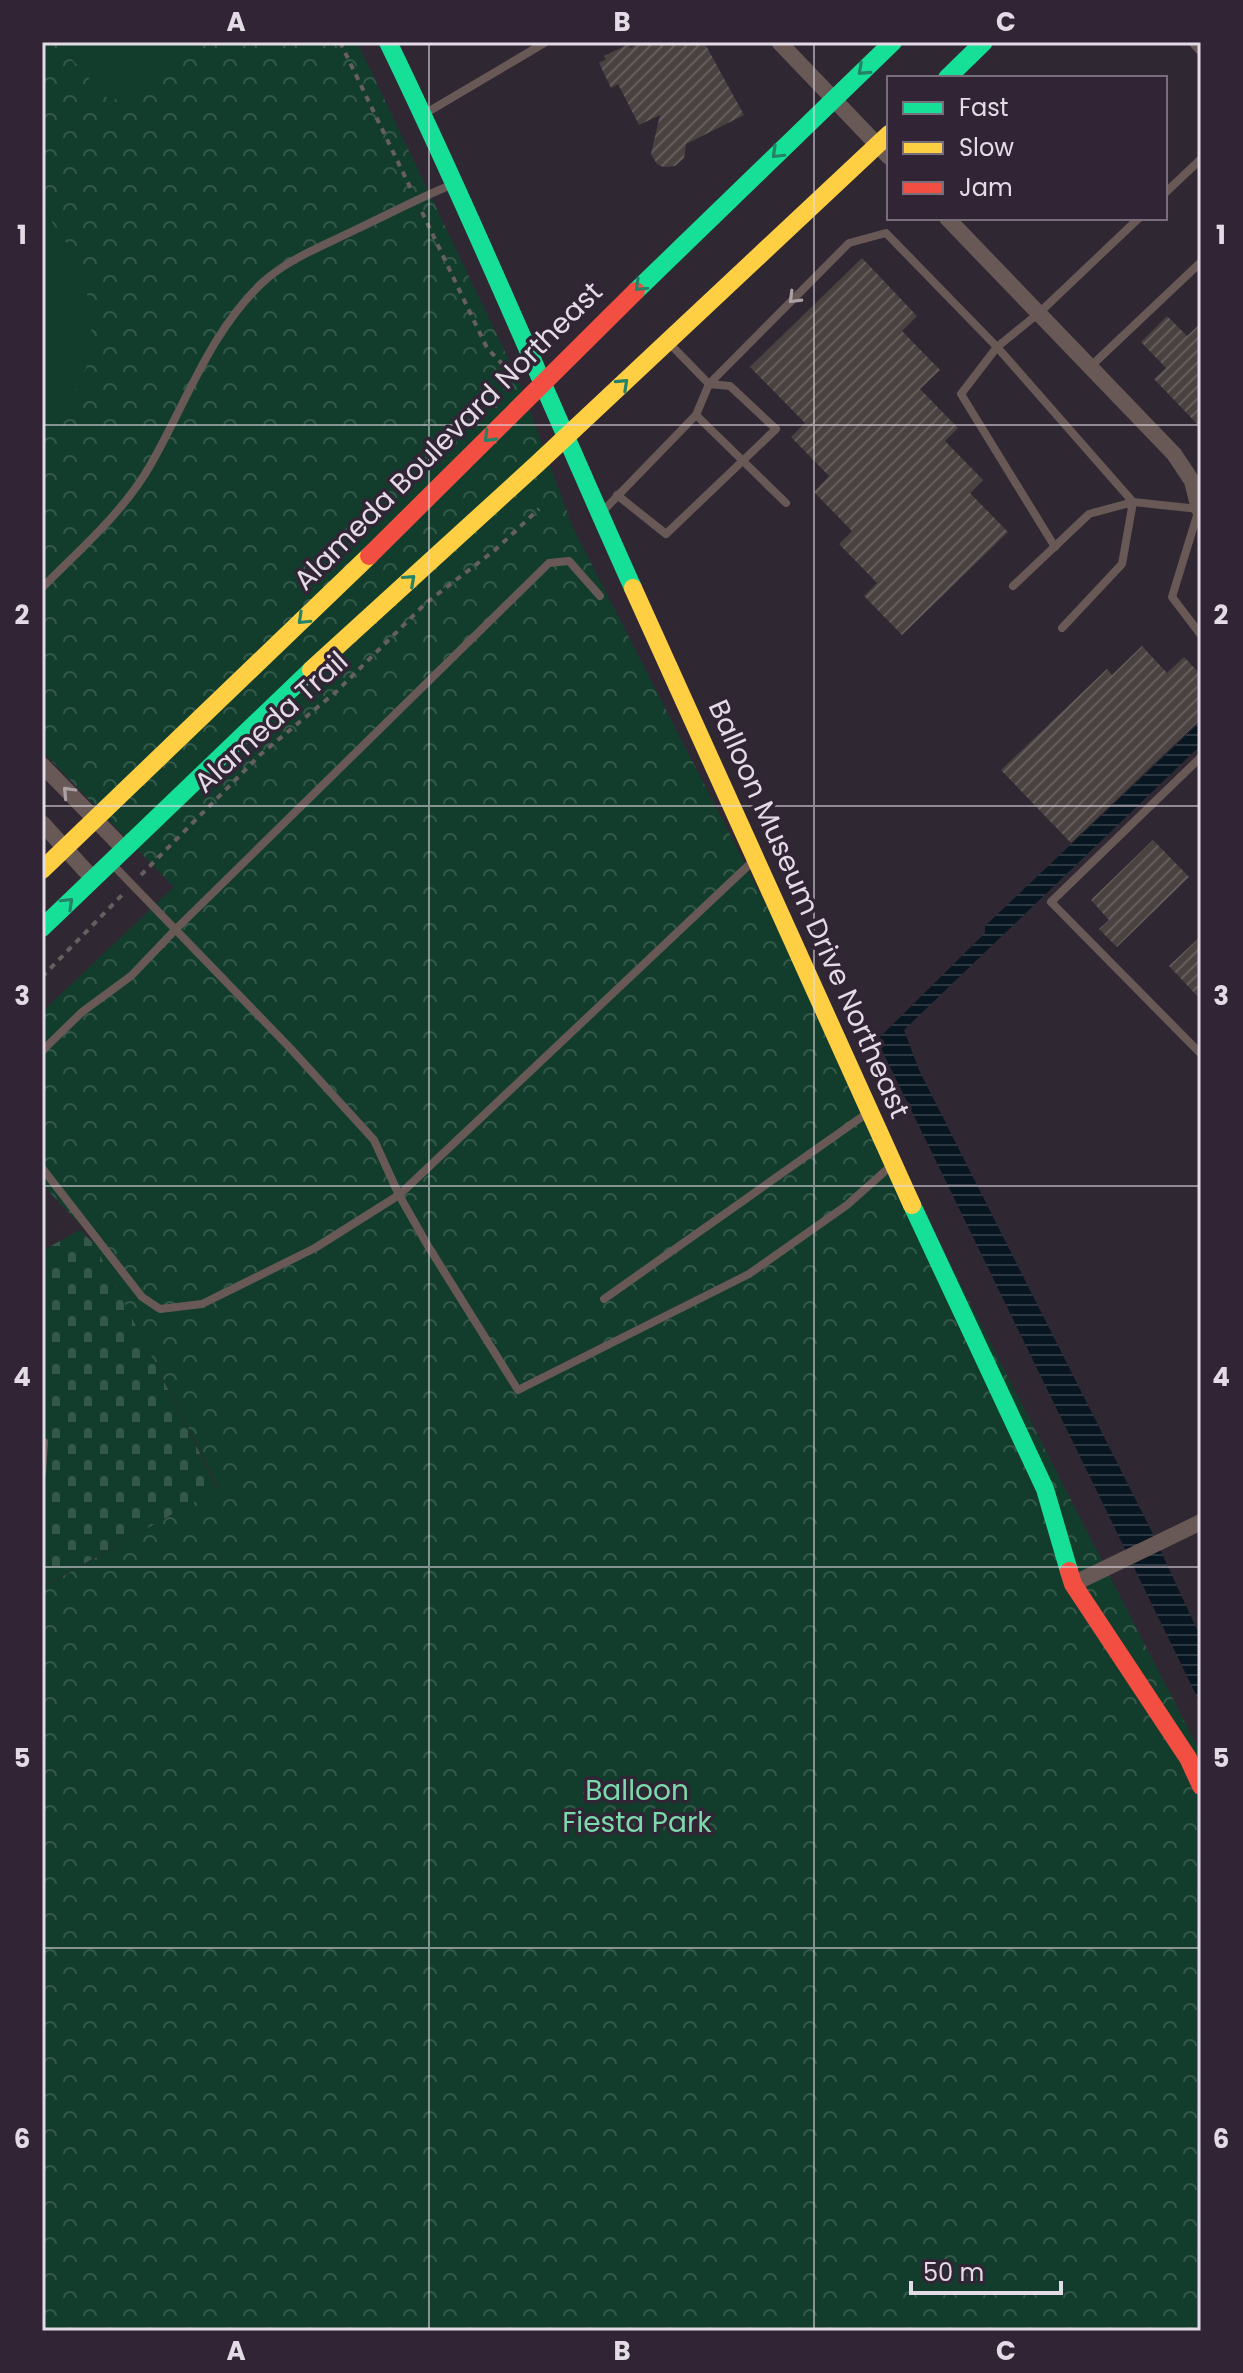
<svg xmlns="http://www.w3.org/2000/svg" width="1243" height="2373" font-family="Poppins,sans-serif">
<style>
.cemetery{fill:url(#cemetery-stones)}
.park{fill:url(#park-crowns)}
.pitch{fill:#123d2c}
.water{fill:url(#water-rules)}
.building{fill:url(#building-hatch)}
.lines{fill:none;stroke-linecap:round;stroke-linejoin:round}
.path{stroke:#675e60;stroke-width:4;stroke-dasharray:6 6;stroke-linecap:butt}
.lane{stroke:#685957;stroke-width:8}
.street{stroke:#685957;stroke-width:16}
.fast{stroke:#16e098;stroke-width:18}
.slow{stroke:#ffcf43;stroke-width:18}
.jam{stroke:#f24e42;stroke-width:18}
.oneway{stroke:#248266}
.oneway2{stroke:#aca0a5}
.grid{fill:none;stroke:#e3dbe5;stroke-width:2;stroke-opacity:0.55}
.labels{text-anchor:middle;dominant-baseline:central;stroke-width:7;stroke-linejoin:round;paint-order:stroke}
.street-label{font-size:28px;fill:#e3dbe5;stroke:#312535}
.park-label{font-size:28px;fill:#7bdaac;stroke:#312535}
.neatline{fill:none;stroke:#e3dbe5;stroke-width:3}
.grid-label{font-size:26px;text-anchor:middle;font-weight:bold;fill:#e3dbe5}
</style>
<defs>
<pattern id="cemetery-stones" width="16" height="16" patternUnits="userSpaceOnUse" patternTransform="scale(2)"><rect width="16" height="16" fill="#123d2c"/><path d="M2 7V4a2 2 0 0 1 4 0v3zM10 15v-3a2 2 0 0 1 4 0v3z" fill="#34584a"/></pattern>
<pattern id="park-crowns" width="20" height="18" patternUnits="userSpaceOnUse" patternTransform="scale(2)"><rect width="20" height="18" fill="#123d2c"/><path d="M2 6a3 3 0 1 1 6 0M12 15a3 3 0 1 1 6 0" fill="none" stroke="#34584a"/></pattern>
<pattern id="water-rules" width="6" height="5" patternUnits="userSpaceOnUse" patternTransform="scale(2)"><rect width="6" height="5" fill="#071620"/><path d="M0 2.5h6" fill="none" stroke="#2b3740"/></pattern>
<pattern id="building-hatch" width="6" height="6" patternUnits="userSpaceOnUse" patternTransform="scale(2)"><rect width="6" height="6" fill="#4a4240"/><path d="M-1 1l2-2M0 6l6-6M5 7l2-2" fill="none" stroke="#645d5b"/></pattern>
</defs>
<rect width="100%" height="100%" fill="#2f2832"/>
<polygon class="cemetery" points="80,1230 96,1246 218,1489 42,1587 42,1251"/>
<polygon class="park" points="42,42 357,42 519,381 573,528 1201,1754 1201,2331 42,2331 42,1588 219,1488 89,1234 42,1184 42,1012 174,887 42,751"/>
<g class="pitch">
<polygon points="56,42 197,42 141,97 109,100"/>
<polygon points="42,208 70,248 93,311 89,361 73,397 42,440"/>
</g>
<polygon class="water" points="1201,721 1201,745 904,1030 919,1070 1151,1530 1201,1638 1201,1705 877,1040 985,933 985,926"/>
<g class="building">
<polygon points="642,42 704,42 744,115 686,144 684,158 675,166 663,167 657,164 651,154 660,115 639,125 618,84 611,88 599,63 606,59 604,56 629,44 630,48"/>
<polygon points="862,258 917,316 902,331 940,370 920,389 958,428 945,441 983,480 970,493 1008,532 902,635 864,596 877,583 839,544 852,531 814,492 829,476 791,437 805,423 750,367"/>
<polygon points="1167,316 1187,336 1201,323 1201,428 1154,379 1166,368 1141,342"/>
<polygon points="1142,646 1167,673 1184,657 1201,675 1201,719 1071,843 1001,770 1107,669 1112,675"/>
<polygon points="1153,840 1189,877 1117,947 1099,929 1109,920 1091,900"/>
<polygon points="1201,936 1201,1000 1169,966"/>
</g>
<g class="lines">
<g class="path">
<polyline points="340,42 411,189"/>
<polyline points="422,212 487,348 508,370 508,382"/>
<polyline points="141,875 261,754 337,691 426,603 495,550 539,509"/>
<polyline points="42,977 124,893"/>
</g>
<g class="lane">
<polyline points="1192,42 1201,52"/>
<polyline points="426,113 546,42"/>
<polyline points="1165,193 1201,159"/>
<polyline points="1139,218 1039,313 997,347 1133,502 1199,509 1172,597 1201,635"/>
<polyline points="669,343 709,384 849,243 886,233 997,347 961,394 1055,547"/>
<polyline points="1090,367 1201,262"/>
<polyline points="696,415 786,503"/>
<polyline points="602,512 696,415 709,384 730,386 776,429 666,534 617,495"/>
<polyline points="1013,586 1089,514 1133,502 1122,564 1062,628"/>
<path d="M 42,588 C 80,549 124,512 151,464 C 186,403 210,332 262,283 C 289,258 325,245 357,229 C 389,214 419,198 451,185"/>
<polyline points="1201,757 1051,902 1201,1054"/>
<polyline points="114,866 291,1049 374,1140 399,1195 428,1246 518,1390 749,1274 847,1205 893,1164"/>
<polyline points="42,1051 82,1012 131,976 176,929 549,563 569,561 600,596"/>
<polyline points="42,1168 142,1297 160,1309 202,1304 315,1248 399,1195 752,862"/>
<polyline points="604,1299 866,1114"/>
<polyline points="42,1473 44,1442"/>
</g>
<g class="street">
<polyline points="779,42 889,157"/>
<polyline points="947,218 1174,454 1192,481 1199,509"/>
<polyline points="42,765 124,849"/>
<polyline points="42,823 93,879"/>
<polyline points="1073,1584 1201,1522"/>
</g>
<g class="fast">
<path d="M 388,42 C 475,222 551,406 633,588"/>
<polyline points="947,78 984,42"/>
<polyline points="636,291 893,42"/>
<polyline points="42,928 311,670"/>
<polyline points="912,1205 1045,1489 1069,1571"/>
</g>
<g class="slow">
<polyline points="633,588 912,1205"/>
<polyline points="311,670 537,464 889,134"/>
<polyline points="42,870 369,556"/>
</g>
<g class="jam">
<polyline points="369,556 636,291"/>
<polyline points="1069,1571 1073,1584 1188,1758 1201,1786"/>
</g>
</g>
<defs><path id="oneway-chevron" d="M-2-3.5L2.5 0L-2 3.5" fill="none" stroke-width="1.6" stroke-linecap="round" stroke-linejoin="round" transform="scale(2)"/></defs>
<g class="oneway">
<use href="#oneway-chevron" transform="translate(863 70) rotate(137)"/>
<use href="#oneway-chevron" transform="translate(777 153) rotate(136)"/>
<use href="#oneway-chevron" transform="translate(640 286) rotate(136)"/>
<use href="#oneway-chevron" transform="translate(623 384) rotate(-43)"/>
<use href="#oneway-chevron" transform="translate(489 437) rotate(134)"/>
<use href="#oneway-chevron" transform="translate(410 580) rotate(-42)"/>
<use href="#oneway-chevron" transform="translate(303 619) rotate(136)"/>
<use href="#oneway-chevron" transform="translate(68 903) rotate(-44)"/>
</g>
<g class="oneway2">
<use href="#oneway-chevron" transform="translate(794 298) rotate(135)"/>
<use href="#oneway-chevron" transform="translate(68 792) rotate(-134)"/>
</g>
<path class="grid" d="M 429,42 L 429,2331M 814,42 L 814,2331M 42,425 L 1201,425M 42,806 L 1201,806M 42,1186 L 1201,1186M 42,1567 L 1201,1567M 42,1948 L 1201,1948"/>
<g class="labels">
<g class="street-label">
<text transform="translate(448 436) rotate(-45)">Alameda Boulevard Northeast</text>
<text transform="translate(271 722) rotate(-42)">Alameda Trail</text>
<text transform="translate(809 909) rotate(66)">Balloon Museum Drive Northeast</text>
</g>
<g class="park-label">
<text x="637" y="1790">Balloon<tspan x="637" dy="32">Fiesta Park</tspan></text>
</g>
</g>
<rect width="1243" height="2373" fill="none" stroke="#312535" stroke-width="88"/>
<rect x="887" y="76" width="280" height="144" fill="#312535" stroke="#786e7b" stroke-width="2"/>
<rect x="903" y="102" width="40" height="12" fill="#16e098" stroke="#786e7b" stroke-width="2"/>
<text x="959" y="116" font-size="24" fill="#e3dbe5">Fast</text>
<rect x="903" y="142" width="40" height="12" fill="#ffcf43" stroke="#786e7b" stroke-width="2"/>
<text x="959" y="156" font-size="24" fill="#e3dbe5">Slow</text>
<rect x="903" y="182" width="40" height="12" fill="#f24e42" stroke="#786e7b" stroke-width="2"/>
<text x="959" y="196" font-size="24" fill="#e3dbe5">Jam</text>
<path d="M911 2281v12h150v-12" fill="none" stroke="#e3dbe5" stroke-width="4"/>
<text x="923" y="2281" font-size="24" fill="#e3dbe5" stroke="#312535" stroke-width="6" paint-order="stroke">50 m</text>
<rect x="44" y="44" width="1155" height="2285" class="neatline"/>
<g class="grid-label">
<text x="236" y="31">A</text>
<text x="622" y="31">B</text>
<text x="1006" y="31">C</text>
<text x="22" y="244">1</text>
<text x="1221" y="244">1</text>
<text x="22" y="624">2</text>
<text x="1221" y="624">2</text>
<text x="22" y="1005">3</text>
<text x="1221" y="1005">3</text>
<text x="22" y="1386">4</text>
<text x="1221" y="1386">4</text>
<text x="22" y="1767">5</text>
<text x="1221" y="1767">5</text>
<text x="22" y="2148">6</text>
<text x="1221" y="2148">6</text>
<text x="236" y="2360">A</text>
<text x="622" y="2360">B</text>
<text x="1006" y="2360">C</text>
</g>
</svg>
